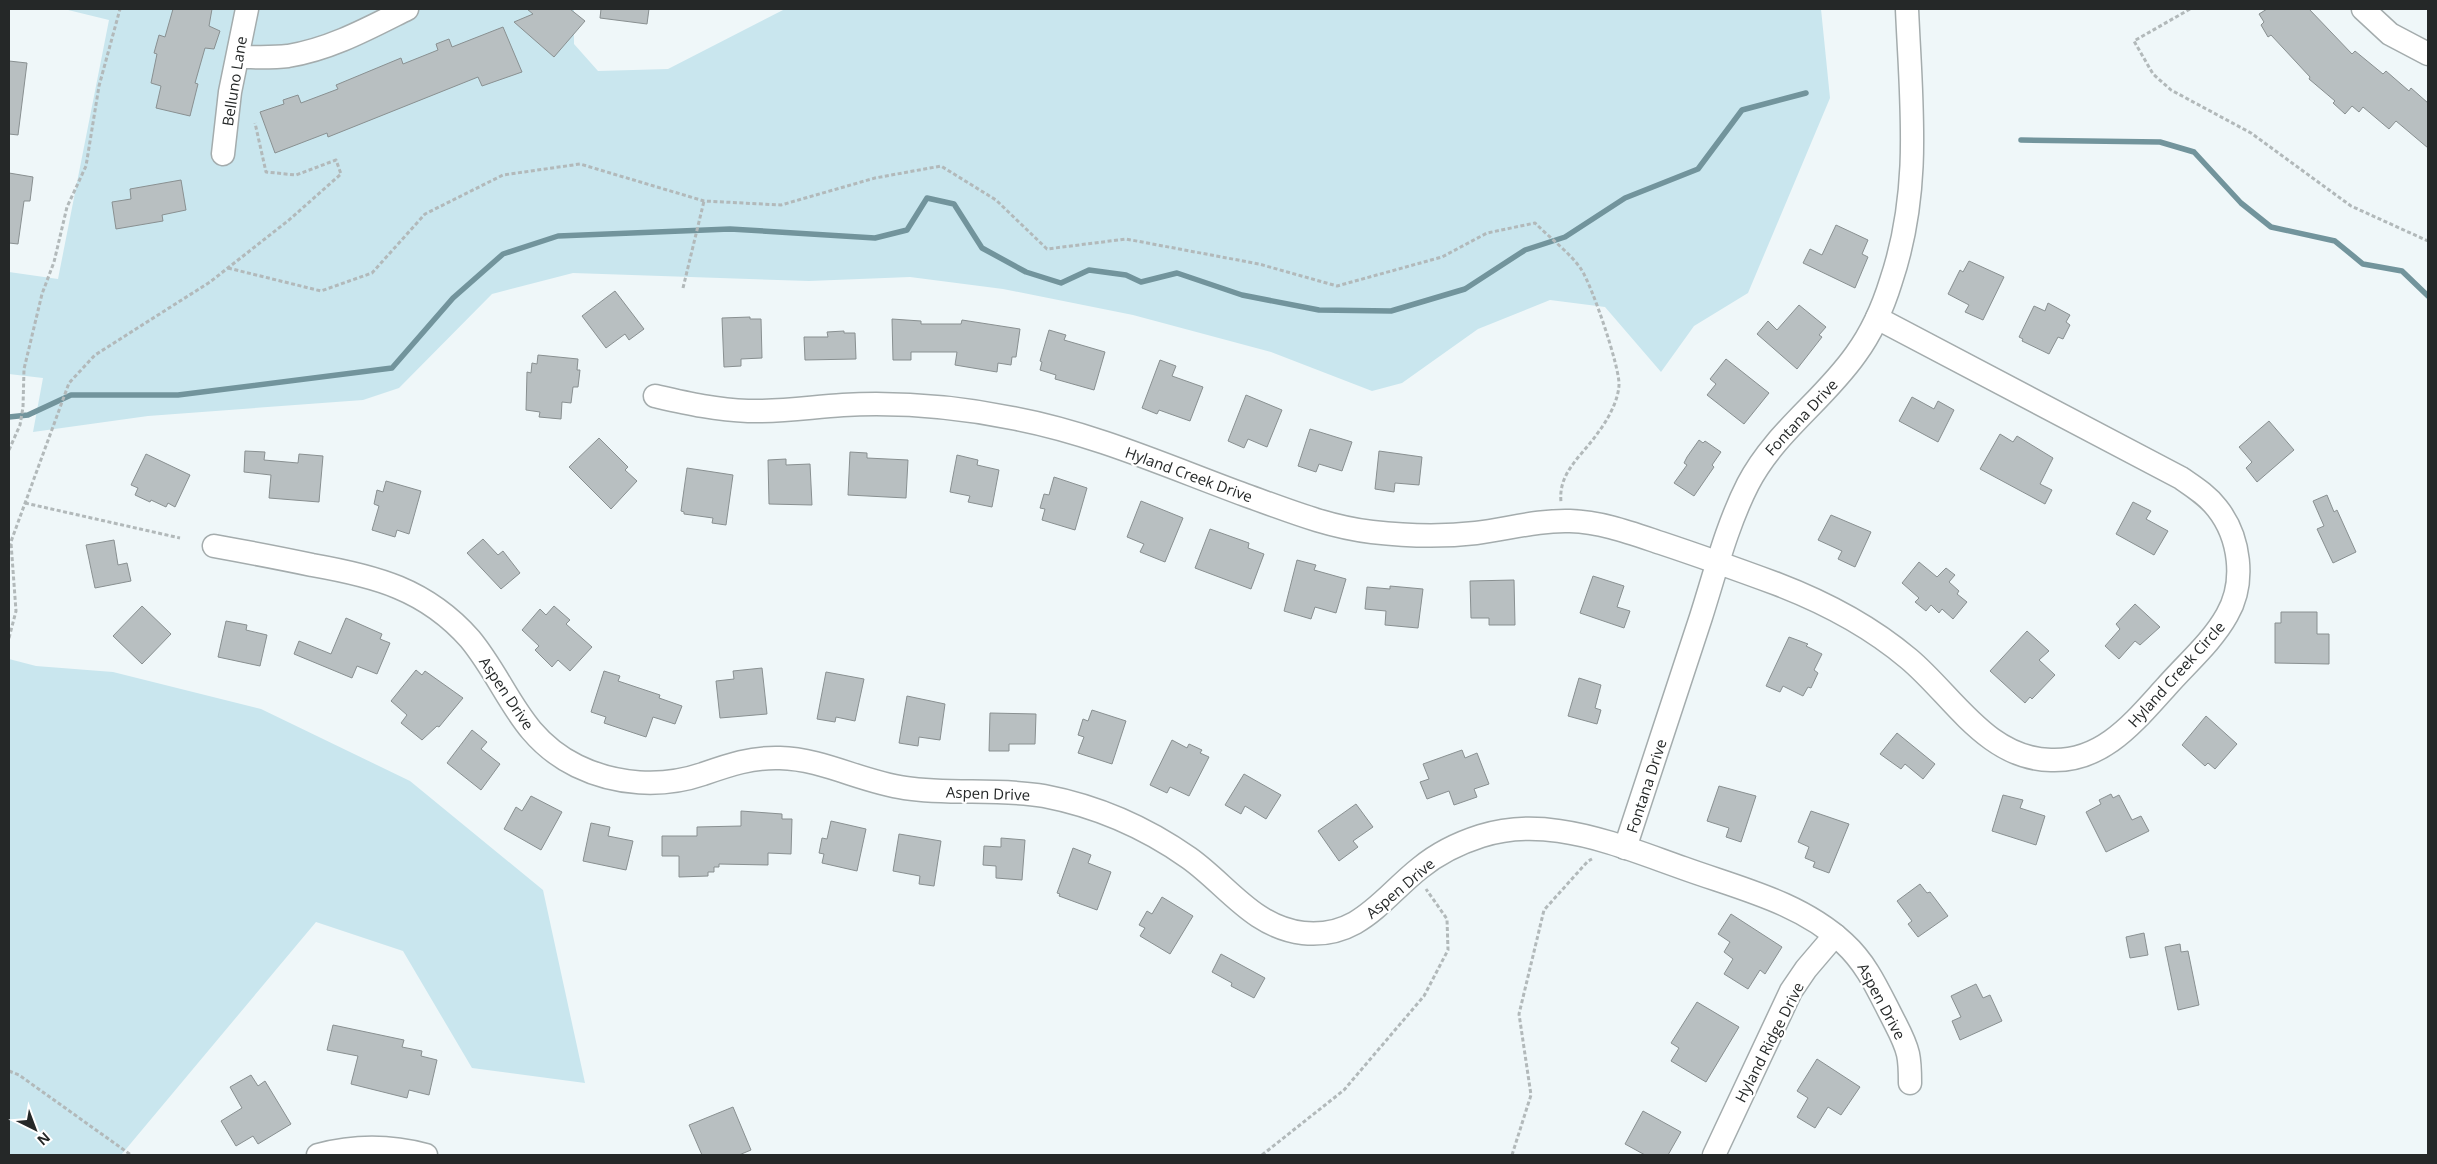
<svg xmlns="http://www.w3.org/2000/svg" width="2437" height="1164" font-family="'Open Sans',sans-serif">
<style>
.green{fill:#c9e6ee}
.lines{fill:none;stroke-linecap:round;stroke-linejoin:round}
.stream{stroke:#72949c;stroke-width:5.5}
.building{fill:#b8bfc1;stroke:#899091}
.minor-casing{stroke:#a4acad;stroke-width:25}
.path{stroke:#b2b9ba;stroke-width:3;stroke-dasharray:4 2.5;stroke-linecap:butt}
.minor{stroke:#fff;stroke-width:22}
.labels{text-anchor:middle;dominant-baseline:central;stroke-width:4.5;stroke-linejoin:round;paint-order:stroke}
.street-label{font-size:15px;fill:#252828;stroke:#fff}
</style>
<rect width="100%" height="100%" fill="#eff7f9"/>
<g class="green">
<polygon points="64,9 574,9 574,44 598,71 668,69 785,9 1821,9 1830,98 1748,293 1694,326 1661,372 1605,307 1550,300 1478,329 1402,383 1372,391 1271,352 1133,315 1003,289 910,277 809,281 573,273 492,294 399,388 363,400 148,416 33,432 43,378 9,374 9,272 58,279 109,20"/>
<polygon points="9,659 36,666 113,672 261,709 410,781 543,890 585,1083 472,1068 403,951 316,922 121,1155 9,1155"/>
</g>
<g class="lines">
<g class="stream">
<polyline points="2021,140 2160,142 2194,152 2241,203 2271,227 2335,241 2363,264 2402,271 2428,296"/>
<polyline points="9,417 28,415 71,395 178,395 392,368 453,298 503,254 558,236 730,229 875,238 907,230 927,198 954,204 982,248 1026,272 1061,283 1089,270 1126,275 1141,282 1177,273 1242,295 1319,310 1391,311 1465,289 1525,250 1565,237 1625,198 1698,169 1742,110 1806,93"/>
</g>
</g>
<g class="building">
<polygon points="173,9 212,9 209,26 220,31 214,49 205,48 195,83 198,84 190,116 156,108 161,86 151,83 157,54 154,53 159,35 165,37"/>
<polygon points="527,9 570,9 585,21 554,57 514,22 533,14"/>
<polygon points="601,9 649,9 647,24 600,18"/>
<polygon points="2267,9 2309,9 2352,54 2355,51 2383,74 2386,71 2409,91 2411,88 2428,103 2428,148 2396,121 2389,129 2363,107 2359,112 2352,106 2345,114 2333,103 2335,101 2309,79 2310,77 2271,35 2268,37 2261,25 2264,22 2259,14"/>
<polygon points="503,27 522,72 482,86 478,77 328,137 327,133 275,153 260,112 284,104 283,100 298,95 301,103 338,89 336,85 401,58 403,64 438,50 436,44 449,39 452,47"/>
<polygon points="9,61 27,63 18,135 9,134"/>
<polygon points="9,173 33,177 30,201 24,201 18,244 9,243"/>
<polygon points="181,180 186,210 162,215 163,221 116,229 112,202 131,199 130,189"/>
<polygon points="1836,225 1868,240 1862,254 1868,257 1855,288 1803,263 1810,249 1822,255"/>
<polygon points="1969,261 2004,277 1983,320 1965,312 1969,305 1948,294 1960,270 1963,272"/>
<polygon points="615,291 644,329 629,340 625,334 606,348 582,316"/>
<polygon points="2048,303 2070,315 2066,322 2070,325 2063,339 2058,337 2049,354 2022,341 2023,339 2019,337 2034,306 2045,311"/>
<polygon points="1799,305 1826,327 1819,335 1822,337 1797,369 1757,334 1768,321 1777,330"/>
<polygon points="750,317 750,319 761,319 762,358 741,359 741,366 724,367 722,318"/>
<polygon points="892,319 921,321 921,324 961,324 962,320 1020,329 1016,357 1012,357 1011,365 998,363 997,372 955,365 957,352 911,352 911,360 893,360"/>
<polygon points="1049,330 1066,335 1064,340 1105,352 1094,390 1055,379 1056,375 1040,370 1042,362 1040,361"/>
<polygon points="844,331 844,333 855,333 856,359 805,360 804,337 828,337 827,332"/>
<polygon points="538,355 578,359 577,370 580,370 578,387 573,387 571,403 562,402 561,419 539,417 540,412 526,410 527,372 531,373 532,363 537,364"/>
<polygon points="1726,359 1769,393 1744,424 1707,395 1716,384 1710,379"/>
<polygon points="1160,360 1176,366 1172,376 1203,387 1190,421 1159,410 1157,414 1142,408"/>
<polygon points="1246,395 1282,410 1267,447 1248,439 1244,448 1228,441"/>
<polygon points="1912,397 1934,409 1938,401 1954,410 1938,442 1899,421"/>
<polygon points="2269,421 2294,450 2257,482 2246,468 2252,462 2239,447"/>
<polygon points="1310,429 1352,442 1342,471 1319,464 1316,472 1298,466"/>
<polygon points="2000,434 2013,442 2017,436 2053,458 2040,484 2052,490 2045,504 1980,469"/>
<polygon points="599,438 628,467 625,470 637,481 611,509 569,467"/>
<polygon points="1699,440 1703,443 1705,441 1721,452 1712,465 1714,467 1694,496 1674,483 1687,465 1684,463 1687,457"/>
<polygon points="245,451 265,452 264,460 298,463 299,454 323,456 319,502 269,498 271,475 244,472"/>
<polygon points="1379,451 1422,457 1419,485 1395,483 1394,492 1375,489"/>
<polygon points="850,452 867,453 867,458 908,460 906,498 848,495"/>
<polygon points="146,454 190,475 175,507 168,503 166,507 151,500 150,502 135,495 138,488 131,485"/>
<polygon points="957,455 978,460 977,465 999,470 992,507 968,502 970,496 950,492"/>
<polygon points="786,459 786,465 810,464 812,505 769,504 768,460"/>
<polygon points="687,468 733,475 726,525 712,523 713,518 684,514 684,512 681,511"/>
<polygon points="1054,477 1087,488 1075,530 1042,520 1045,509 1040,508 1044,494 1049,495"/>
<polygon points="386,481 421,491 409,534 397,530 395,537 372,530 379,506 374,504 377,490 383,492"/>
<polygon points="2327,495 2334,512 2337,510 2356,552 2333,563 2317,529 2324,526 2313,501"/>
<polygon points="1141,501 1183,518 1165,562 1140,552 1144,544 1127,537"/>
<polygon points="2133,502 2151,511 2146,519 2168,531 2154,555 2116,534"/>
<polygon points="1831,515 1871,532 1855,567 1838,559 1842,551 1818,540"/>
<polygon points="1210,529 1249,543 1248,548 1264,554 1251,589 1195,568"/>
<polygon points="483,539 498,555 503,551 520,573 501,589 467,553"/>
<polygon points="114,540 118,565 127,563 131,581 95,588 86,545"/>
<polygon points="1297,560 1316,565 1314,570 1346,579 1336,613 1315,607 1311,619 1284,611"/>
<polygon points="1919,562 1937,577 1946,568 1955,575 1949,582 1959,591 1957,594 1967,602 1953,619 1942,609 1939,613 1931,605 1926,611 1915,602 1919,598 1902,583"/>
<polygon points="1593,576 1624,586 1617,607 1630,611 1624,628 1580,613"/>
<polygon points="1514,580 1515,625 1489,625 1489,618 1471,618 1470,581"/>
<polygon points="1390,586 1423,589 1418,628 1385,625 1386,611 1365,609 1367,587 1390,589"/>
<polygon points="2135,604 2160,627 2140,645 2135,641 2119,659 2105,646 2120,629 2116,624"/>
<polygon points="142,606 171,634 142,664 113,636"/>
<polygon points="554,606 570,620 566,624 592,647 570,671 558,660 552,667 535,650 539,646 522,630 540,609 546,615"/>
<polygon points="2281,612 2317,612 2317,634 2329,634 2329,664 2275,663 2275,623 2281,623"/>
<polygon points="346,618 382,634 380,639 390,643 377,674 357,666 352,678 294,654 299,641 331,654"/>
<polygon points="226,621 247,625 246,630 267,635 260,666 218,657"/>
<polygon points="2027,631 2049,651 2039,660 2055,675 2032,699 2030,697 2025,703 1990,671"/>
<polygon points="1789,637 1808,644 1806,646 1822,654 1814,670 1818,673 1811,688 1808,687 1803,696 1783,686 1780,692 1766,686"/>
<polygon points="762,668 767,714 720,718 716,681 734,679 733,671"/>
<polygon points="416,670 422,675 425,671 463,698 439,727 437,726 422,740 401,723 407,715 391,701"/>
<polygon points="604,671 620,676 618,681 660,695 659,698 682,706 675,724 653,717 646,737 604,723 606,717 591,712"/>
<polygon points="826,672 864,679 855,721 836,717 835,722 817,719"/>
<polygon points="1579,678 1601,685 1595,708 1601,710 1597,724 1568,716"/>
<polygon points="907,696 945,704 940,740 919,737 918,746 899,743"/>
<polygon points="1092,710 1126,721 1112,764 1078,753 1084,737 1078,735 1083,719 1088,721"/>
<polygon points="990,713 1036,714 1035,744 1009,744 1009,751 989,751"/>
<polygon points="2206,716 2237,744 2215,769 2208,763 2205,766 2182,745"/>
<polygon points="472,730 487,742 481,749 500,764 481,790 447,763"/>
<polygon points="1897,733 1935,764 1923,779 1905,764 1901,769 1880,754"/>
<polygon points="1172,740 1187,748 1189,744 1202,750 1200,753 1209,757 1189,796 1170,787 1167,793 1150,785"/>
<polygon points="1462,750 1465,758 1477,753 1489,784 1474,789 1477,797 1454,805 1449,791 1427,799 1420,782 1429,779 1423,764"/>
<polygon points="1244,774 1281,795 1266,819 1245,806 1241,814 1225,805"/>
<polygon points="1719,786 1756,796 1741,842 1726,837 1729,828 1707,821"/>
<polygon points="2111,794 2113,798 2119,795 2132,820 2141,816 2149,831 2106,852 2086,812 2101,804 2099,800"/>
<polygon points="2003,795 2023,800 2020,808 2045,816 2036,845 1992,831"/>
<polygon points="531,796 562,812 541,850 504,829 516,807 522,811"/>
<polygon points="1356,804 1373,827 1353,841 1358,847 1339,861 1318,831"/>
<polygon points="741,811 782,814 782,819 792,819 791,854 768,853 768,865 719,864 719,867 714,867 714,872 708,872 708,876 679,877 679,856 662,856 662,836 697,836 697,827 741,826"/>
<polygon points="1811,811 1849,824 1829,873 1813,867 1815,862 1805,858 1809,847 1798,842"/>
<polygon points="831,821 866,829 857,871 822,863 824,854 819,853 822,838 827,839"/>
<polygon points="591,823 610,827 608,836 633,841 626,870 583,861"/>
<polygon points="899,834 941,841 934,886 919,884 920,876 893,871"/>
<polygon points="1001,838 1025,840 1022,880 996,878 996,866 983,865 984,846 1001,847"/>
<polygon points="1073,848 1091,855 1088,863 1111,872 1097,910 1059,896 1060,894 1057,893"/>
<polygon points="1920,884 1927,893 1930,892 1948,916 1918,937 1908,924 1912,921 1897,901"/>
<polygon points="1162,897 1193,916 1170,954 1140,936 1145,928 1139,925 1147,911 1152,914"/>
<polygon points="1731,914 1782,947 1765,974 1760,970 1748,989 1724,974 1733,959 1724,952 1730,942 1718,934"/>
<polygon points="2144,933 2148,955 2130,958 2126,937"/>
<polygon points="2180,944 2181,952 2188,951 2199,1005 2178,1010 2165,947"/>
<polygon points="1221,954 1265,978 1254,998 1231,986 1232,983 1212,972"/>
<polygon points="1976,984 1983,998 1990,995 2002,1021 1960,1040 1952,1021 1961,1017 1951,996"/>
<polygon points="1697,1002 1739,1027 1706,1082 1671,1061 1679,1048 1671,1043"/>
<polygon points="333,1025 404,1040 402,1047 422,1051 421,1056 437,1060 429,1095 409,1090 407,1098 351,1084 358,1056 327,1050"/>
<polygon points="1817,1059 1860,1087 1841,1115 1828,1107 1815,1128 1797,1117 1808,1098 1797,1091"/>
<polygon points="251,1075 258,1086 265,1081 291,1124 258,1144 253,1136 236,1146 221,1121 242,1108 230,1087"/>
<polygon points="733,1107 751,1150 739,1155 702,1155 689,1125"/>
<polygon points="1643,1111 1681,1132 1668,1155 1645,1155 1625,1144"/>
</g>
<g class="lines">
<g class="minor-casing">
<g id="minor">
<polyline points="2363,9 2390,34 2428,54"/>
<path d="M 238,57 C 255,57 272,58 288,56 C 331,49 369,28 407,9"/>
<polyline points="223,154 230,92 247,9"/>
<path d="M 655,396 C 686,403 716,410 748,411 C 780,412 811,407 843,405 C 899,402 957,407 1012,418 C 1093,433 1169,467 1245,495 C 1287,510 1328,527 1372,532 C 1407,536 1442,537 1476,533 C 1508,529 1538,520 1570,521 C 1602,522 1631,533 1661,543 C 1700,556 1739,570 1777,584 C 1824,602 1870,626 1909,659 C 1953,696 1987,759 2051,760 C 2103,762 2134,722 2166,687 C 2186,664 2212,642 2227,615 C 2246,582 2240,537 2217,508 C 2207,495 2194,487 2181,478 L 1877,318"/>
<path d="M 214,546 C 247,552 279,558 312,565 C 375,576 426,589 470,639 C 508,685 518,737 577,766 C 616,785 662,788 703,774 C 729,765 752,757 780,758 C 823,759 862,782 905,788 C 951,795 998,788 1044,796 C 1096,806 1145,827 1189,858 C 1227,885 1253,927 1303,933 C 1359,939 1382,898 1420,868 C 1437,854 1459,843 1481,836 C 1506,828 1533,827 1559,831 C 1602,837 1643,854 1683,868 C 1738,888 1800,902 1844,943 C 1867,964 1878,990 1892,1017 C 1898,1029 1905,1041 1908,1054 C 1910,1063 1910,1073 1910,1083"/>
<path d="M 1625,848 C 1650,771 1676,694 1701,617 C 1715,573 1727,525 1748,484 C 1775,432 1823,401 1856,354 C 1872,332 1883,307 1891,281 C 1922,189 1911,103 1907,9"/>
<path d="M 318,1155 C 355,1145 389,1145 426,1155"/>
<polyline points="1714,1155 1791,991 1806,969 1835,935"/>
</g>
</g>
<g class="path">
<polyline points="2190,9 2134,41 2153,74 2171,90 2251,133 2351,206 2428,241"/>
<path d="M 228,268 L 321,291 L 372,273 L 425,214 L 503,175 L 580,164 L 704,201 L 781,205 L 875,178 L 941,166 L 996,200 L 1047,249 L 1126,239 L 1259,264 L 1337,286 L 1442,257 L 1487,233 L 1535,223 C 1549,237 1571,254 1581,269 C 1592,285 1620,368 1619,385 C 1618,402 1607,421 1597,434 C 1582,456 1558,472 1561,502"/>
<polyline points="683,288 704,201"/>
<polyline points="9,450 20,425 23,407 24,369 42,294 54,262 67,207 86,166 99,86 120,9"/>
<polyline points="25,503 180,538"/>
<polyline points="9,547 69,383 95,355 210,282 289,220 341,174 336,160 296,175 266,172 255,123"/>
<polyline points="9,638 16,611 11,543"/>
<polyline points="9,1071 19,1075 131,1155"/>
<polyline points="1262,1155 1344,1090 1424,996 1448,950 1447,919 1426,889"/>
<polyline points="1512,1155 1531,1095 1519,1014 1544,910 1588,861 1592,859"/>
</g>
<use href="#minor" class="minor"/>
</g>
<g class="labels">
<g class="street-label">
<text transform="translate(234 81) rotate(-81)">Belluno Lane</text>
<text transform="translate(1801 417) rotate(-47)">Fontana Drive</text>
<text transform="translate(1189 474) rotate(20)">Hyland Creek Drive</text>
<text transform="translate(2176 674) rotate(-48)">Hyland Creek Circle</text>
<text transform="translate(507 693) rotate(56)">Aspen Drive</text>
<text transform="translate(1646 786) rotate(-72)">Fontana Drive</text>
<text transform="translate(988 793) rotate(2)">Aspen Drive</text>
<text transform="translate(1400 888) rotate(-40)">Aspen Drive</text>
<text transform="translate(1882 1001) rotate(62)">Aspen Drive</text>
<text transform="translate(1769 1042) rotate(-63)">Hyland Ridge Drive</text>
</g>
</g>
<rect width="2437" height="1164" fill="none" stroke="#252828" stroke-width="20"/>
<g transform="translate(35 1129) rotate(138)" stroke="#ffffff" stroke-width="4" paint-order="stroke">
<path d="M0-4L9 19L0 12L-9 19Z" fill="#252828"/>
<text y="-8" font-size="14" font-weight="bold" text-anchor="middle" fill="#252828">N</text>
</g>
</svg>
